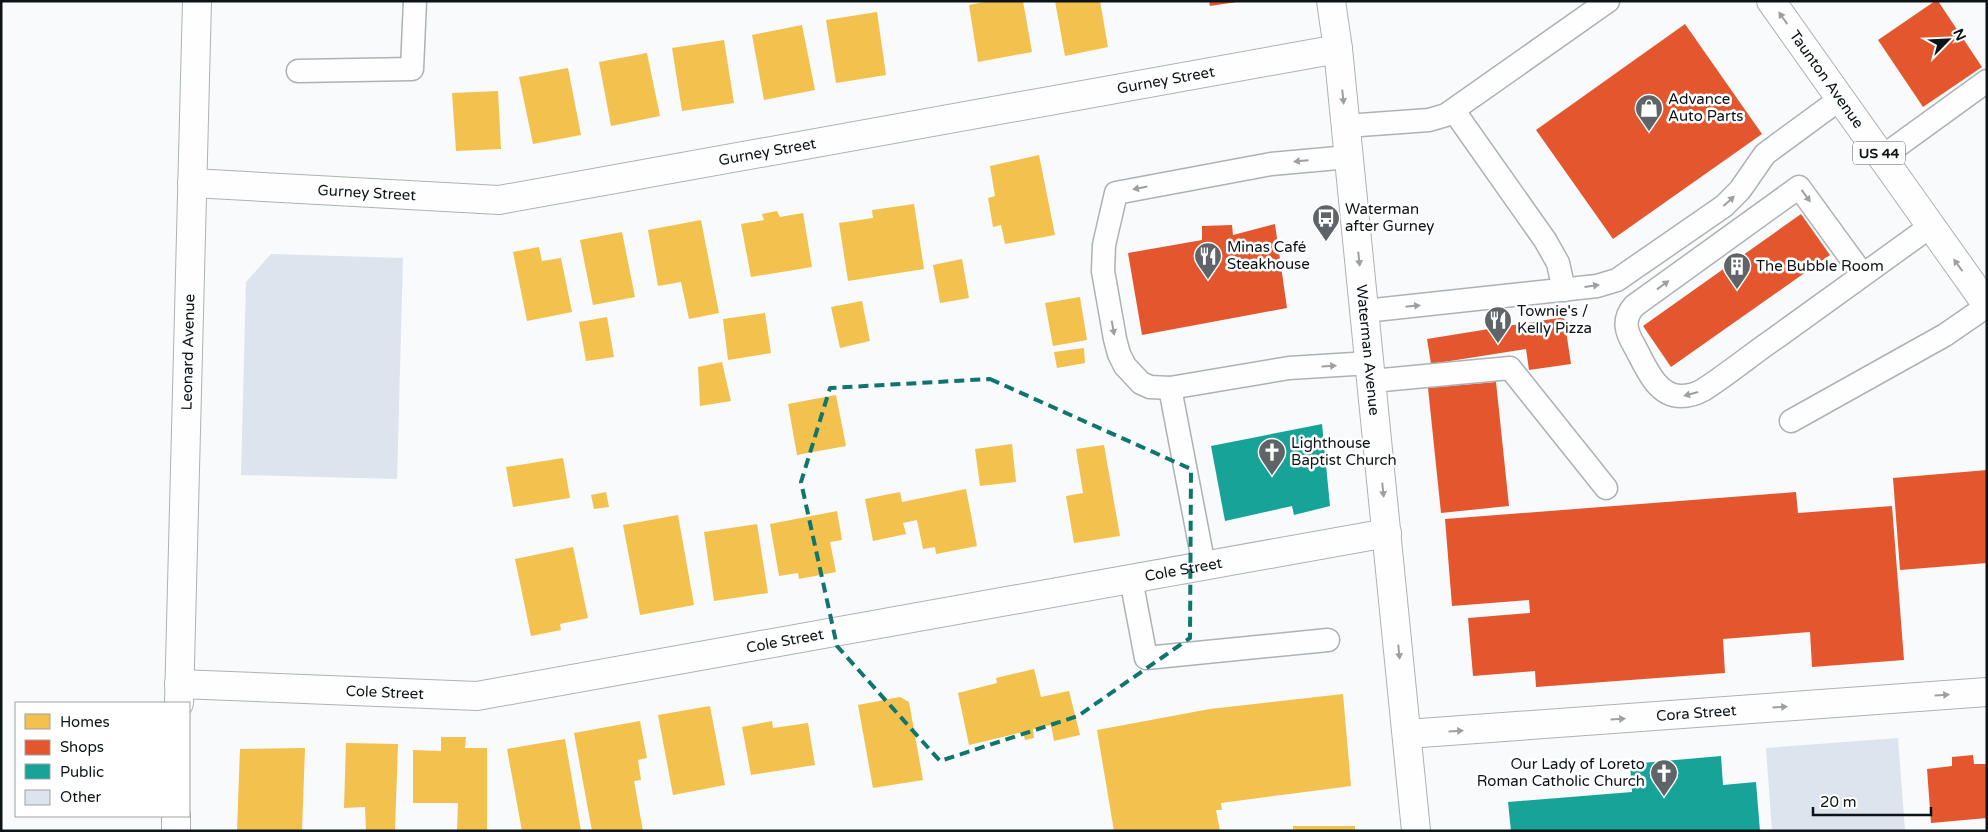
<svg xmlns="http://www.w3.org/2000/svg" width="1988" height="832" font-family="'Varela Round',sans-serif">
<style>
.homes{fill:#f2c14e}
.shops{fill:#e4572e}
.public{fill:#17a398}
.building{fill:#dce4ed}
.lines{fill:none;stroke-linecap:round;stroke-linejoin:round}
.lane-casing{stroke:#adb2b4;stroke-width:25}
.street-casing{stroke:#adb2b4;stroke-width:30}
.highway-casing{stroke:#adb2b4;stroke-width:30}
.lane{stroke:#fefeff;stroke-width:22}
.street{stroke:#fefeff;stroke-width:28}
.highway{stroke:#fefeff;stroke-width:28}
.oneway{fill:#9da0a3}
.marked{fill:none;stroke:#0f766e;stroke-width:4;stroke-dasharray:10 6;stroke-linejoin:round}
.labels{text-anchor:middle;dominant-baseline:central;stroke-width:5;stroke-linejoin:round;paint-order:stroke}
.shield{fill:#fff;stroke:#555a5d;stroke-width:1}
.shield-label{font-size:14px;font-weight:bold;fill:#0c1418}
.street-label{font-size:15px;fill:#0c1418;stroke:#fff}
.poi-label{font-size:15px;fill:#0c1418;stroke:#fff;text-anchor:start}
</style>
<rect width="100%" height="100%" fill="#f8fafc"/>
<g class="homes">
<polygon points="990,1 1023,1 1032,52 978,62 969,5"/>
<polygon points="1055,1 1100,1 1108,47 1065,56"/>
<polygon points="877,12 886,75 836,83 826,20"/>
<polygon points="802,25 815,90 764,100 752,35"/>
<polygon points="724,40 734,103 682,111 672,48"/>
<polygon points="647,53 660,116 611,126 599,62"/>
<polygon points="568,68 581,135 533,144 519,77"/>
<polygon points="498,91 501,149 456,151 452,93"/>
<polygon points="1039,155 1055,235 1005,244 1001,225 993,227 988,198 995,196 990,166"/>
<polygon points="914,204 924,269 848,281 839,223 873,218 872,210"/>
<polygon points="777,211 780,217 803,213 812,267 751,277 741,224 764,220 762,214"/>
<polygon points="701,220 719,313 689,319 681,282 658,286 648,230"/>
<polygon points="622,232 635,297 593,305 580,240"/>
<polygon points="539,247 542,261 561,258 572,312 527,321 513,252"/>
<polygon points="962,259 969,298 940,303 933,265"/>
<polygon points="1080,297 1087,340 1053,346 1045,303"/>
<polygon points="862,301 870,341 840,348 831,307"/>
<polygon points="765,313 771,353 728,360 723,319"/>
<polygon points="607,317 614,357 586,361 579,322"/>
<polygon points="1084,348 1085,363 1057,368 1054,352"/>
<polygon points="722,362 731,401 700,406 698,367"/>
<polygon points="836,395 846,446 797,455 788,404"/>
<polygon points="1012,444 1016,482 980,486 975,449"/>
<polygon points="1104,445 1120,536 1074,543 1066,496 1083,493 1076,449"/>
<polygon points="563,458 570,498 513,507 506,467"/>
<polygon points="966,489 977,546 936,554 935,547 923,549 917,520 903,523 906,534 873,541 865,499 900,492 902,502"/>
<polygon points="606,492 609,507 594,509 591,495"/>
<polygon points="837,511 842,540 830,542 836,572 799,579 798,573 779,576 770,524"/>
<polygon points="678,515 694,605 640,615 623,525"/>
<polygon points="757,524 768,593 714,601 704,532"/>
<polygon points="573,547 588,618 560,624 561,630 531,636 515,559"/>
<polygon points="1034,669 1041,697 1069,691 1080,735 1054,741 1051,725 1033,729 1034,738 1025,740 1023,732 969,745 958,693 997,683 996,678"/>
<polygon points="1343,694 1351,786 1221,803 1222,810 1216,810 1220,831 1114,831 1097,730 1210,709"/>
<polygon points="900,697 909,702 923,780 873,788 858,705"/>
<polygon points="710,706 725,785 673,795 658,715"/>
<polygon points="640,721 647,758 638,760 641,780 634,781 643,831 592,831 574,733"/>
<polygon points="772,721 773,728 808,723 815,765 751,775 742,727"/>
<polygon points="441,737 466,737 465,748 487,748 487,831 457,831 458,803 413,803 413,750 441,751"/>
<polygon points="565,739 581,831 522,831 507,749"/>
<polygon points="346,743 398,744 395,831 366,831 365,807 344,808"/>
<polygon points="305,748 302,831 237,831 240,749"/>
<rect x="1293" y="826" width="62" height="5"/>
</g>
<g class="shops">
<polygon points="1209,1 1237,1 1237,2 1210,6"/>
<polygon points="1935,1 1938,1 1982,67 1923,107 1878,40"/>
<polygon points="1685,24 1762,134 1613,239 1536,130"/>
<polygon points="1801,214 1830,255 1671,367 1643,326"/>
<polygon points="1275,224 1287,308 1142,335 1128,253 1202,240 1202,226 1232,225 1233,235"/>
<polygon points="1564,317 1571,364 1529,370 1526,349 1431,364 1427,339"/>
<polygon points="1496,382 1509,506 1441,513 1428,388"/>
<polygon points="1987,470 1987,563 1900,570 1893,478"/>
<polygon points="1796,492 1798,513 1892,506 1904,660 1812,667 1810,632 1723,639 1725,673 1536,687 1535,671 1473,676 1468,618 1530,613 1529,600 1452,606 1445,519"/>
<polygon points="1973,755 1974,764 1987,764 1987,818 1931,823 1927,769 1952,766 1952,757"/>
</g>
<g class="public">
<polygon points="1322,424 1330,506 1294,515 1292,506 1225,521 1211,446"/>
<polygon points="1721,756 1723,785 1756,782 1760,831 1511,831 1508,802 1632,792 1630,764"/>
</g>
<g class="building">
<polygon points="271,254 403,258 397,479 241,475 246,282"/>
<polygon points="1898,738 1905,831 1772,831 1766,748"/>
</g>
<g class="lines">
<g class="lane-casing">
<g id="lane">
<polyline points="298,71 412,69 415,1"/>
<polyline points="1454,111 1545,240 1558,263 1564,290"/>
<polyline points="1346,126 1429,120 1446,115 1608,1"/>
<polyline points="1349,157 1271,164 1116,193 1104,245 1103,271 1115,339 1119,354 1125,366 1141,383 1150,387 1170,388 1289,368 1370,363"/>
<polyline points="1882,157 1987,81"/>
<path d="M 1863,275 L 1799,187 L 1634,306 C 1622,320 1626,332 1635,347 C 1645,365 1656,396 1681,396 C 1689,396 1696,394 1703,390 C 1728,374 1752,354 1777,337 C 1828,300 1879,263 1931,226"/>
<polyline points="1365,311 1597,286 1617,280 1724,206 1740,190 1765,154 1840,99"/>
<polyline points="1372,381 1510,368 1606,488"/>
<polyline points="1170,388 1204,566"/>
<polyline points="1791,421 1945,335 1987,306"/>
<polyline points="1131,579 1146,658 1328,640"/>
</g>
</g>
<g class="street-casing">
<g id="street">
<path id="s1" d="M 192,183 L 499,200 L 1338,49"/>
<path id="s2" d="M 179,684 L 477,696 L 1387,533"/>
<path id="s3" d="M 179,703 L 197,1"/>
<path id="s4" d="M 1407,734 L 1987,692"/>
<polyline points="176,831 176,816"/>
</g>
</g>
<g class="highway-casing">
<g id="highway">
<path id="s5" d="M 1331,1 L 1338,49 L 1416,831"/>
<path id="s6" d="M 1771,1 L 1987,305"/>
</g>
</g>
<use href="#lane" class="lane"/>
<use href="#street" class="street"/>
<use href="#highway" class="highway"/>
</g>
<defs><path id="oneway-solid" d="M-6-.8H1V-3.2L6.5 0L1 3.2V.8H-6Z" transform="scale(1.25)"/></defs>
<g class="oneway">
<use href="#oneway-solid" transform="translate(1783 18) rotate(-125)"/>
<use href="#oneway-solid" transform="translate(1343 97) rotate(84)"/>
<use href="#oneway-solid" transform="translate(1301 161) rotate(175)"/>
<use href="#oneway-solid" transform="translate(1140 188) rotate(169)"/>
<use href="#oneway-solid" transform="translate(1806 196) rotate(54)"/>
<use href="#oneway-solid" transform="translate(1729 201) rotate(-42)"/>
<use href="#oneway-solid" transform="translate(1359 259) rotate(84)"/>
<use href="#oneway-solid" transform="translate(1958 265) rotate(-126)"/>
<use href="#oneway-solid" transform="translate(1663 285) rotate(-36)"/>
<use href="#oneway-solid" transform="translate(1592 286) rotate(-8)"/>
<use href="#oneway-solid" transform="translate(1413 306) rotate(-6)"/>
<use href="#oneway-solid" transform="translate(1113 328) rotate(80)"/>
<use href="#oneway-solid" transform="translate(1329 366) rotate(-3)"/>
<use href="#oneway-solid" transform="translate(1691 394) rotate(165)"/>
<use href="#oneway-solid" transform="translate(1383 490) rotate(84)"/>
<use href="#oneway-solid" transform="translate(1399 652) rotate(84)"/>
<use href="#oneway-solid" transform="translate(1942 695) rotate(-4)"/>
<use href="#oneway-solid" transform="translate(1780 707) rotate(-4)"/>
<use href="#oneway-solid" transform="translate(1618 719) rotate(-4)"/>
<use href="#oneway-solid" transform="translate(1456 731) rotate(-4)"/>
</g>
<path class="marked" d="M 990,379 L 1191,469 L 1190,638 L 1078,716 L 940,761 L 837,646 L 801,482 L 830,388 Z"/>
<defs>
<g id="shop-pin" transform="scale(1.4375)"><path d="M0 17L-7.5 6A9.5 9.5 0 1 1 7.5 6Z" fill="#5f6468" stroke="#fff"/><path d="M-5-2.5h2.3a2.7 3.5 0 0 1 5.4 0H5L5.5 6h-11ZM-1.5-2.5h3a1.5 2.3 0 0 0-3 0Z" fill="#fff"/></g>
<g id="bus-pin" transform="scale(1.4375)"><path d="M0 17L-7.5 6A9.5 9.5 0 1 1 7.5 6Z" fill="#5f6468" stroke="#fff"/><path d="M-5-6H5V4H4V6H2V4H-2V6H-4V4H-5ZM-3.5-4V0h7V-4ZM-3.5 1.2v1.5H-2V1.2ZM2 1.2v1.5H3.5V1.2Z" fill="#fff"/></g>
<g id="restaurant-pin" transform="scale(1.4375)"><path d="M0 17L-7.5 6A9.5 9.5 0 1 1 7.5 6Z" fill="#5f6468" stroke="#fff"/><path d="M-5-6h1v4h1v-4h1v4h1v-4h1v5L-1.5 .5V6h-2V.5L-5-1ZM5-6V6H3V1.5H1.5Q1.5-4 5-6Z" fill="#fff"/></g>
<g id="building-pin" transform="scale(1.4375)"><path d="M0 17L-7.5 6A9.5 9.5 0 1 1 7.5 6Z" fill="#5f6468" stroke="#fff"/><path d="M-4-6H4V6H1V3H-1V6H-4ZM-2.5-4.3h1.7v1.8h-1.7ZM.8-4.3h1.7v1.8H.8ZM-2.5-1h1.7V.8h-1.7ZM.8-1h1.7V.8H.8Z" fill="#fff"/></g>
<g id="church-pin" transform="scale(1.4375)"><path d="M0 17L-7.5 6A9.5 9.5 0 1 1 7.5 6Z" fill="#5f6468" stroke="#fff"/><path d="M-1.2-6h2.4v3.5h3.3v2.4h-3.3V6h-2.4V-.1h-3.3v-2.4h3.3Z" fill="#fff"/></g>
</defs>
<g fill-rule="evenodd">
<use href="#shop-pin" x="1649" y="108"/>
<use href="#bus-pin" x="1326" y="218"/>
<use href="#restaurant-pin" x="1208" y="256"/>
<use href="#building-pin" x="1737" y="266"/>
<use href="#restaurant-pin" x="1498" y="320"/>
<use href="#church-pin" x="1272" y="452"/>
<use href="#church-pin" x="1664" y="773"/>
</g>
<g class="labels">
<rect class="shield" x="1853" y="141.5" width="52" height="23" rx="4"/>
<g class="shield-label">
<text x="1879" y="153">US 44</text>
</g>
<g class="street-label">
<text stroke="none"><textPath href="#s1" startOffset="985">Gurney Street</textPath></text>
<text stroke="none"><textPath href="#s6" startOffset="96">Taunton Avenue</textPath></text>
<text stroke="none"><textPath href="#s1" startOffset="580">Gurney Street</textPath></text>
<text stroke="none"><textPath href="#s1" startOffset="175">Gurney Street</textPath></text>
<text stroke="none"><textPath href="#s5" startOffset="351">Waterman Avenue</textPath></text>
<text stroke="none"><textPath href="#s3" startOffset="351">Leonard Avenue</textPath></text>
<text stroke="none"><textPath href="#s2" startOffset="1016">Cole Street</textPath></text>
<text stroke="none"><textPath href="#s2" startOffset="611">Cole Street</textPath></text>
<text stroke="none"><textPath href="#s2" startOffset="206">Cole Street</textPath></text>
<text stroke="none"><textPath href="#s4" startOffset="290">Cora Street</textPath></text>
</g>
<g class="poi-label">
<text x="1668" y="99">Advance<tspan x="1668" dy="17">Auto Parts</tspan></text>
<text x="1345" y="209">Waterman<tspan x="1345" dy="17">after Gurney</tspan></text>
<text x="1227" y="247">Minas Café<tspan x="1227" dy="17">Steakhouse</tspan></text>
<text x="1756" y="266">The Bubble Room</text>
<text x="1517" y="311">Townie's /<tspan x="1517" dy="17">Kelly Pizza</tspan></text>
<text x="1291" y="443">Lighthouse<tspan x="1291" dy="17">Baptist Church</tspan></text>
<text x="1645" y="764" text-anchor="end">Our Lady of Loreto<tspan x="1645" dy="17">Roman Catholic Church</tspan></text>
</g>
</g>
<rect width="1988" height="832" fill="none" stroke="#0c1418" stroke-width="5"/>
<rect x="15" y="702" width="175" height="115" fill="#ffffff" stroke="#9ea1a3"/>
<rect x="25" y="714" width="25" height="15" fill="#f2c14e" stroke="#9ea1a3"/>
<text x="60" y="727" font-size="15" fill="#0c1418">Homes</text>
<rect x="25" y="740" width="25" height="15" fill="#e4572e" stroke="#9ea1a3"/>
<text x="60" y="752" font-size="15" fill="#0c1418">Shops</text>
<rect x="25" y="764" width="25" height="15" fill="#17a398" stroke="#9ea1a3"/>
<text x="60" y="777" font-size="15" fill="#0c1418">Public</text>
<rect x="25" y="790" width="25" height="15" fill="#dce4ed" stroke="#9ea1a3"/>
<text x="60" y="802" font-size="15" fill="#0c1418">Other</text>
<g transform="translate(1948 40) rotate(66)" stroke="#ffffff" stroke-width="4" paint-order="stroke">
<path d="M0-4L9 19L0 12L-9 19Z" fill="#0c1418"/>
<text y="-8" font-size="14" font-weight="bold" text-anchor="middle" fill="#0c1418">N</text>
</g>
<path d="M1813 807v8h118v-8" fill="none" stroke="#0c1418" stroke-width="2.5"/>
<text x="1820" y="807" font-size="15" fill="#0c1418" stroke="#ffffff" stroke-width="4" paint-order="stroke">20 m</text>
</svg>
